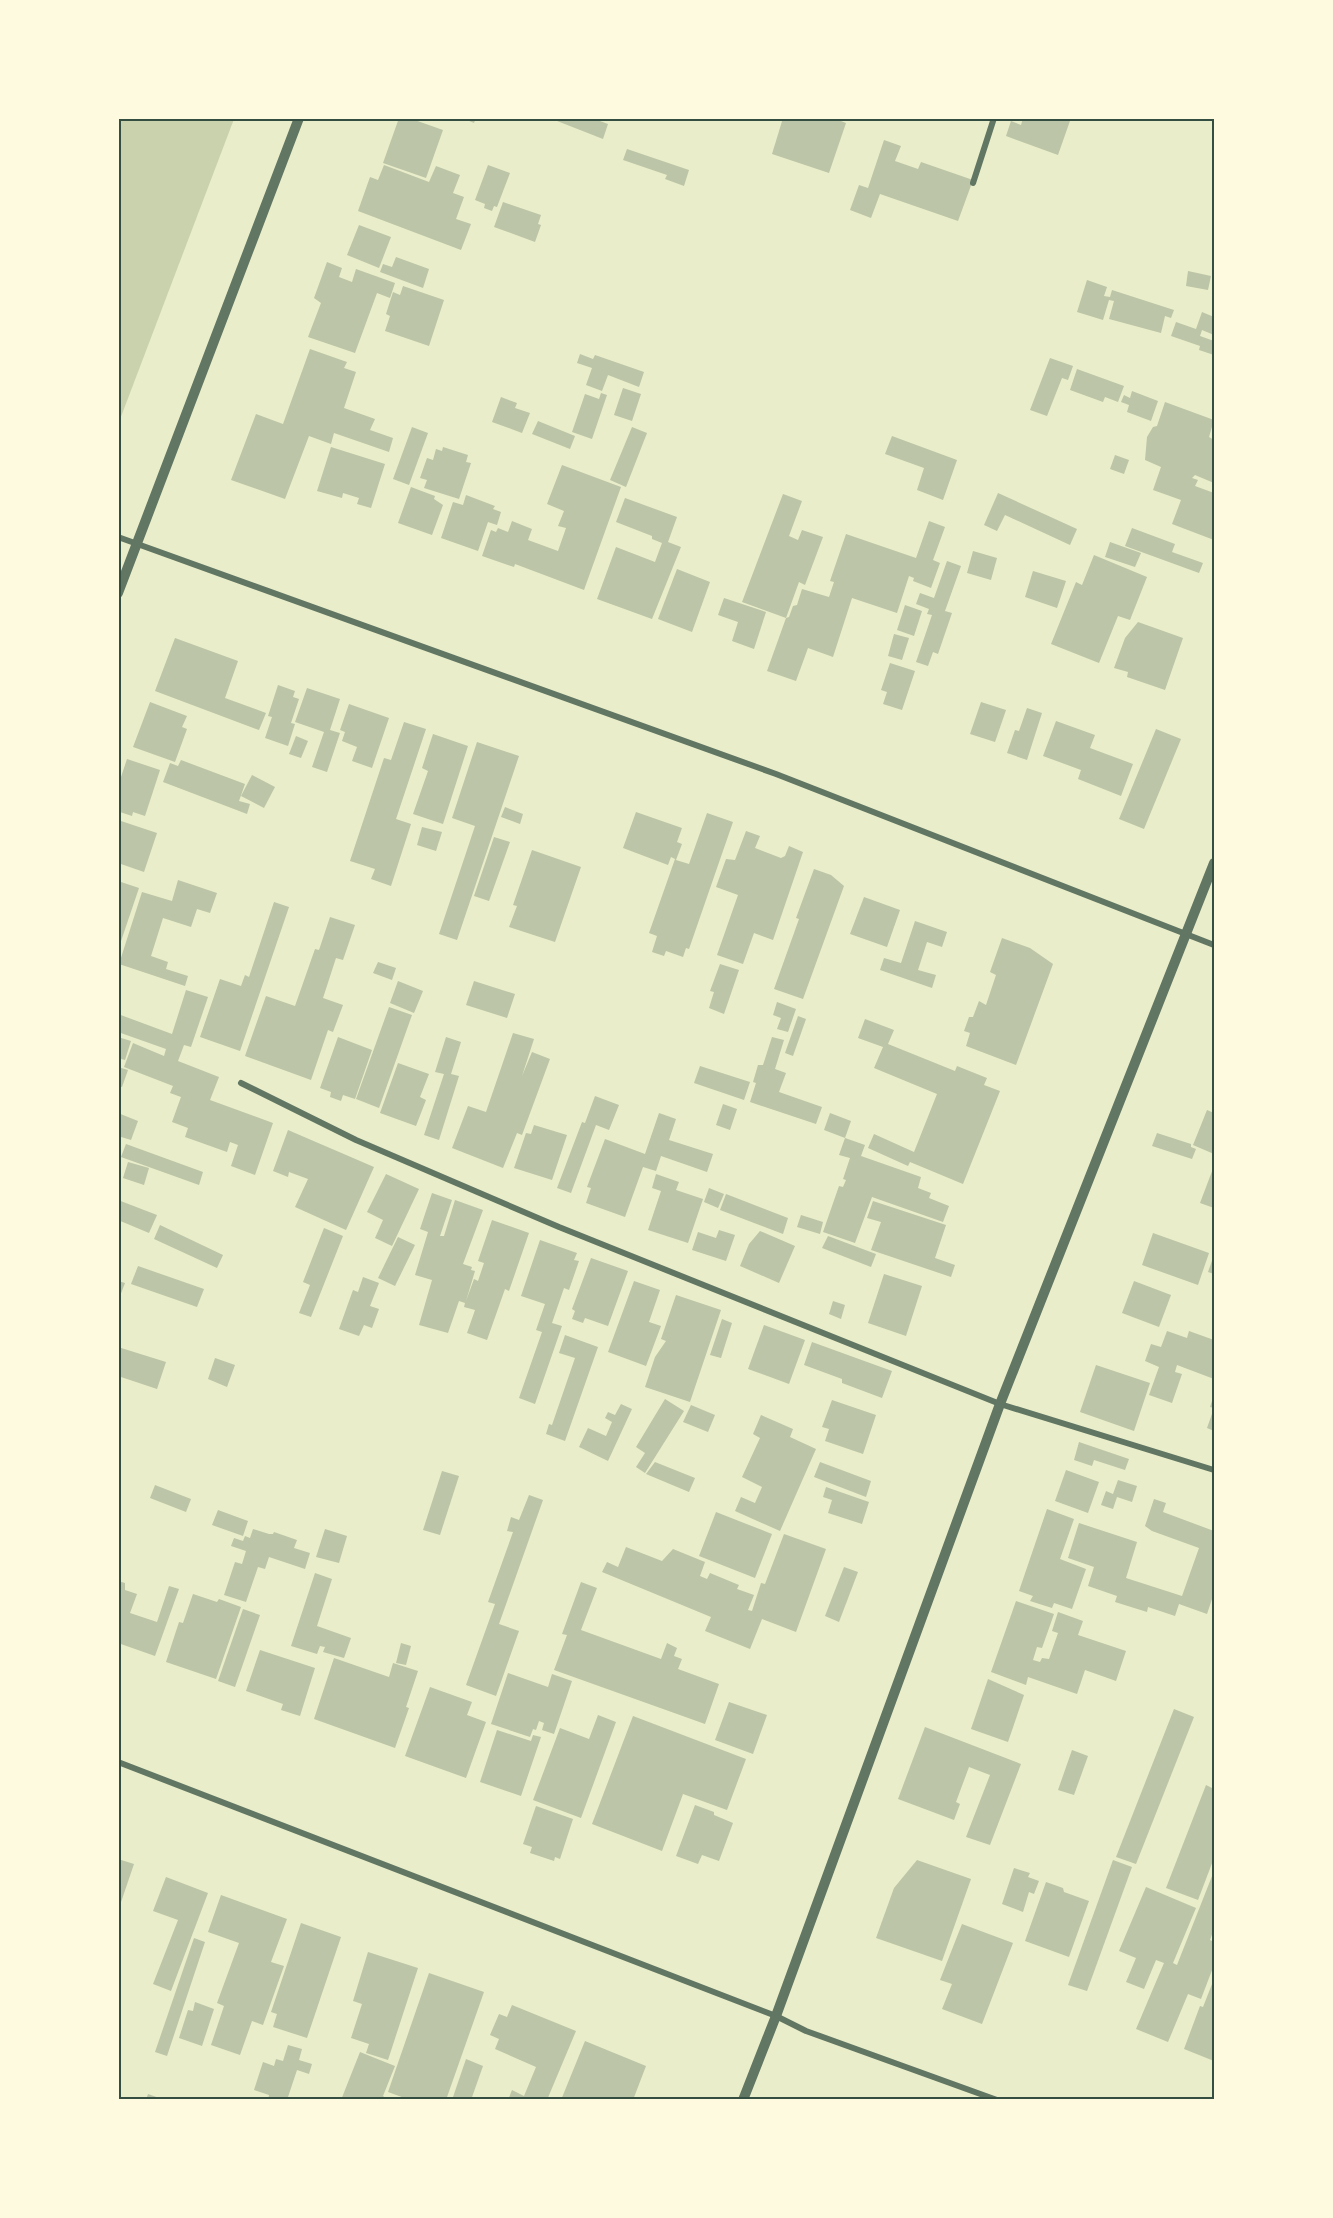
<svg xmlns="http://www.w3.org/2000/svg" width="1333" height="2218" font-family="'Sofia Sans Condensed',sans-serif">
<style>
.green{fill:#cad2ad}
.building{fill:#bcc5a7}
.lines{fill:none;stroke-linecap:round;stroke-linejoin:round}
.minor{stroke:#617663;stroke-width:6}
.tertiary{stroke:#617663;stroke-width:10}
.neatline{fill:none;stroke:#344e41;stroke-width:2}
</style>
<rect width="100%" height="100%" fill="#e9edc9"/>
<polygon class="green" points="119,118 234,119 119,422 118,119"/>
<g class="building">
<polygon points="399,118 409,118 443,130 426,178 383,163"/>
<polygon points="462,118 476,118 474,123"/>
<polygon points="592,118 608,124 603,139 552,119"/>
<polygon points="783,118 833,118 846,123 829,173 772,154"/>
<polygon points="1023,118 1071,118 1058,155 1006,136 1011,121 1021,125"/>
<polygon points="884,140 901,146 895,161 918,169 921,162 973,180 958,221 880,194 871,218 850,210 859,185 868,188"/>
<polygon points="627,149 689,170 684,186 665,179 667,175 623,160"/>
<polygon points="384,165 429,182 436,166 460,175 453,193 464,197 456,219 471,224 461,250 358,211 370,177 378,180"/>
<polygon points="488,165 510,173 497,207 494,206 492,211 484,208 485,204 475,200"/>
<polygon points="503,202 541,215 538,224 541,225 535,242 494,227"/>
<polygon points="359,225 391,237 379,268 347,255"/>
<polygon points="396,257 429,269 423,288 380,272 383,264 392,267"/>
<polygon points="327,262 342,268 339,277 352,282 356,269 395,283 390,298 377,293 355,353 308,337 321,303 314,298"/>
<polygon points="1188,271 1211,276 1208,290 1186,286"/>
<polygon points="1087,280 1107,287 1104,296 1110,297 1112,290 1174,310 1171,318 1165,316 1161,333 1109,319 1114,301 1109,300 1103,320 1077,312"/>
<polygon points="403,286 444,300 429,346 385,331 390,316 386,314 393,292 400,295"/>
<polygon points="1202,312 1214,317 1214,335 1202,330 1200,336 1214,341 1214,355 1199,350 1200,346 1171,336 1176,322 1196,329"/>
<polygon points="310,349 347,362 344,368 356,372 344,408 375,419 370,430 393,438 389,452 334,433 331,444 309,436 285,499 231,480 256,414 283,424"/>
<polygon points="580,354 593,359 595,355 644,372 639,387 608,375 602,391 586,385 592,368 577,363"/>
<polygon points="1050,358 1073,366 1068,380 1062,378 1047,416 1030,410"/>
<polygon points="1077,369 1124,386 1118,402 1105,397 1103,402 1070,390"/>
<polygon points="623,388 641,394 632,421 614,415"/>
<polygon points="1132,391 1158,401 1151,421 1127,412 1129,405 1121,402 1124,395 1130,398"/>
<polygon points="601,393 607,395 592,439 572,432 585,394 599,399"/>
<polygon points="501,397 517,403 515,408 530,413 522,433 492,422"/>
<polygon points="1165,402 1214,420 1209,437 1214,440 1214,483 1195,475 1192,478 1198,480 1195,486 1214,493 1214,540 1172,524 1181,500 1153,490 1161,467 1145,460 1147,437 1153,427 1157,426"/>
<polygon points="538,421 575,436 570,449 532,434"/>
<polygon points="412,427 428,433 409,485 393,479"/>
<polygon points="632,427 647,433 626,487 610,480"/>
<polygon points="892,436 957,460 943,500 917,490 924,468 885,454"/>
<polygon points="331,447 385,464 371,508 357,504 359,498 343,493 342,498 317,491"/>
<polygon points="443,447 468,455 466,462 471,463 459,499 424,488 427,480 420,478 427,458 433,460 436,449 442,451"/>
<polygon points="1115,455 1129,460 1124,474 1110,469"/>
<polygon points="562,465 621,487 584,590 515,564 514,567 482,556 491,530 496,532 498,528 508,532 512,521 532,529 528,540 558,551 566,528 558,526 564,511 547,504"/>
<polygon points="411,487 435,496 434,499 443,505 432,535 398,523"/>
<polygon points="998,493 1077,529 1070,545 1005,515 997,531 984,525"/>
<polygon points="783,494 802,501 789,536 798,540 802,530 823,537 805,585 799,582 786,618 742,602"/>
<polygon points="466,495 495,506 493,509 501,512 497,525 488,522 478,551 441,538 453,502 463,505"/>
<polygon points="625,498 677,517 668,542 681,547 652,619 597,599 616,547 655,562 662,543 652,539 652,536 616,522"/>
<polygon points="929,521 945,527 933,560 940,563 931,588 913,581 914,578 909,576 897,613 852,598 833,657 808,648 796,681 767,671 786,618 789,617 793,606 797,605 802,589 829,597 834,582 830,581 846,534 916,558"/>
<polygon points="1132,528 1175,544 1172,552 1203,563 1199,573 1125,546"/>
<polygon points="1110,542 1141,553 1135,567 1105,557"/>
<polygon points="973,551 997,558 991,580 967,573"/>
<polygon points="1094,555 1147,577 1130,620 1118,616 1099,663 1051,644 1076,582 1082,585"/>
<polygon points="947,561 961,566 945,611 952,613 938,654 933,652 928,666 916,662 932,615 927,614 929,609 916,604 920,593 934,598"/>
<polygon points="677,569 710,582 692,632 658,619"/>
<polygon points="1033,571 1066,581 1057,608 1025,597"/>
<polygon points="724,598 766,612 754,649 732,641 738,622 718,615"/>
<polygon points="905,605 922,611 914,636 897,630"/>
<polygon points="1138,622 1183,638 1165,690 1127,677 1128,672 1114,668 1125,638"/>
<polygon points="894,634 909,638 902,660 888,656"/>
<polygon points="175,638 238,661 225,698 266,713 259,730 155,691"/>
<polygon points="890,663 915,671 902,710 883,704 887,692 881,690"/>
<polygon points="278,685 295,691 293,697 299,699 291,723 295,724 288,746 265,738 272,717 268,716"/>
<polygon points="307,688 340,699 330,730 340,733 327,772 312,767 324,732 295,722"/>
<polygon points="150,702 187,716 182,727 187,729 175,762 133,747"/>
<polygon points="981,702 1006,710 995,742 970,734"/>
<polygon points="349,704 389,718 372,768 352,761 357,747 342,741 345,732 340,730"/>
<polygon points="1027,708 1042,713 1027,760 1007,753 1015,730 1019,731"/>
<polygon points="1056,721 1095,735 1090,748 1133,764 1121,796 1078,779 1081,770 1043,756"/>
<polygon points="404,722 426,729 396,819 411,824 391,886 371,879 375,869 350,861 384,758 391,760"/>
<polygon points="1156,729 1181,739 1144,829 1119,819"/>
<polygon points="433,734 468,746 443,824 413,814 428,771 422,768"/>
<polygon points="296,736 308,741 301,758 289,754"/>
<polygon points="477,742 519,756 457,940 439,934 475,826 452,818"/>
<polygon points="127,759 160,770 145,816 133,812 132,816 120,812 121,807 118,806 118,786"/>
<polygon points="181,760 245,784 239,801 250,804 247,814 163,782 170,763 178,766"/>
<polygon points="252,775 275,787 264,808 241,796"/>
<polygon points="505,807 523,814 520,824 501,817"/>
<polygon points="636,812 682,828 677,842 682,844 676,860 689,864 707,813 733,822 689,949 686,948 683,957 666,951 664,956 652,952 657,936 649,933 675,859 671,857 668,865 623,848"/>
<polygon points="118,820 157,833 144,872 118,863"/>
<polygon points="422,827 442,832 436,851 417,845"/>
<polygon points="746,831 760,836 755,848 781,858 785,856 789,846 803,852 773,940 754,933 743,964 717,955 738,895 716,887 726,859 735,860"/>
<polygon points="494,837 510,842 489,901 474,896"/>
<polygon points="532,850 581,867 555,942 509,927 517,906 513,905"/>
<polygon points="814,869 831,875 844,886 803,999 774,989 799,919 796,918"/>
<polygon points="178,880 217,893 210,913 197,909 191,927 163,918 151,956 168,962 166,969 188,976 185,986 119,964 142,892 172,901"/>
<polygon points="118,881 139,888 119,947 118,947"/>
<polygon points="864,897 900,910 887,947 850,934"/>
<polygon points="274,902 289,907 240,1051 200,1037 220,979 241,986 245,975 249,977"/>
<polygon points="330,917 355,925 343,960 336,958 323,998 343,1005 333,1032 328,1030 311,1080 245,1056 266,996 295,1006 315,949 319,950"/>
<polygon points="915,921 947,932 942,947 927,942 918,970 936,975 932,988 880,970 884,958 901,963"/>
<polygon points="1002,938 1030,948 1053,964 1016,1065 966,1046 970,1033 964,1031 969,1017 973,1017 979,1001 986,1005 996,975 990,972"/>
<polygon points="378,962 396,968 392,980 373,973"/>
<polygon points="720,964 739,970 724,1014 709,1008 714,992 710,991"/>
<polygon points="398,981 423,991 414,1013 390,1003"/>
<polygon points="474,981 515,994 507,1018 466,1005"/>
<polygon points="186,990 208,997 191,1047 184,1045 178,1061 219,1077 210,1100 273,1123 255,1175 231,1166 238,1145 230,1142 227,1152 185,1137 188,1128 172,1122 181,1097 170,1093 173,1086 124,1067 133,1043 164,1056 166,1049 118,1032 118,1014 172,1034"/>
<polygon points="777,1002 796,1009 788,1032 777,1029 781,1018 773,1015"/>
<polygon points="389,1007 412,1015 379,1108 356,1099"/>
<polygon points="798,1016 806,1019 793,1056 785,1053"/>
<polygon points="865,1019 894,1030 888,1044 955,1071 957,1066 987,1078 984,1085 1000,1091 963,1184 910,1162 908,1166 868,1148 874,1134 914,1152 937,1094 874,1068 883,1047 858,1038"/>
<polygon points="513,1033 534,1039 522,1076 532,1052 550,1059 522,1135 517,1133 503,1168 452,1148 468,1106 486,1112"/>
<polygon points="118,1037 131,1041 125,1060 118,1058"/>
<polygon points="338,1037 372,1050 355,1099 343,1095 341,1101 330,1097 331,1092 320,1088"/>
<polygon points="446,1037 461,1042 451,1074 459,1076 439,1140 424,1135 444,1074 435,1072"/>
<polygon points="772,1037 784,1040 775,1069 786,1073 779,1092 822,1107 816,1124 750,1102 756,1083 753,1082 758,1065 763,1065"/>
<polygon points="398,1063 429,1074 420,1097 426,1100 416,1126 380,1113"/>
<polygon points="700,1066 750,1082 744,1100 694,1083"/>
<polygon points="118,1067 128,1070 122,1087 118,1086"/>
<polygon points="595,1096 619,1105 609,1130 596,1125 571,1193 557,1188 582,1122 585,1123"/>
<polygon points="723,1104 737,1109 730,1130 716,1125"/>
<polygon points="1207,1110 1214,1113 1214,1154 1193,1145"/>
<polygon points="118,1113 138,1121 131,1140 118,1136"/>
<polygon points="659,1113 676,1119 669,1140 713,1154 707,1172 661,1156 656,1171 643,1167 625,1217 586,1203 591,1188 587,1187 605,1139 645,1154"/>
<polygon points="830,1113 851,1121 845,1138 824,1130"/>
<polygon points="534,1125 567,1135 552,1180 514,1168 526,1133 531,1134"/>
<polygon points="288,1130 374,1167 346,1230 295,1207 308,1179 289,1172 288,1177 273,1171"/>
<polygon points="1157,1133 1191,1144 1191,1147 1196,1149 1192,1159 1152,1146"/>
<polygon points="845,1138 865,1145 861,1156 921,1177 918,1188 931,1193 929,1198 949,1206 943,1222 872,1197 855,1243 823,1232 839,1186 843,1187 846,1180 843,1179 850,1158 839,1155"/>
<polygon points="126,1144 203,1172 199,1185 121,1157"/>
<polygon points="128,1162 149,1168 144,1185 123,1178"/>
<polygon points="1214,1166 1214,1208 1200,1203"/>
<polygon points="386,1174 419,1189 392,1246 375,1238 383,1220 367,1212"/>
<polygon points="656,1174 679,1182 676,1190 703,1199 688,1243 648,1230 661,1191 652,1188"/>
<polygon points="709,1188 724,1194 718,1208 704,1202"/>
<polygon points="432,1193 452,1200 440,1236 444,1236 455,1200 483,1210 463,1264 472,1267 471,1270 475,1271 466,1301 474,1279 478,1281 484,1263 478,1261 492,1220 529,1233 509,1291 505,1289 487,1340 467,1333 475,1310 464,1307 465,1303 459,1301 448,1333 419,1325 432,1280 415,1275 428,1232 420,1229"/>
<polygon points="726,1194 788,1218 783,1234 720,1210"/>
<polygon points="118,1200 157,1215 149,1233 118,1220"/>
<polygon points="873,1201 946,1225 935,1258 955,1265 951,1277 871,1250 881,1222 867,1218"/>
<polygon points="801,1215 823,1222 820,1234 797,1227"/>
<polygon points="160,1225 223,1255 217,1268 154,1239"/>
<polygon points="324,1228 343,1236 311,1317 299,1313 310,1285 303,1282"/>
<polygon points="719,1230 735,1235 726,1261 692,1250 698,1232 716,1238"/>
<polygon points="760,1231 795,1246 779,1283 740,1266 749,1244"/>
<polygon points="1153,1233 1209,1253 1198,1285 1142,1265"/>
<polygon points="828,1236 876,1254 871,1267 822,1248"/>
<polygon points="398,1237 415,1245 395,1286 378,1278"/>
<polygon points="540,1240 577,1253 574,1260 579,1261 569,1290 564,1288 552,1323 562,1326 535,1404 519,1398 542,1332 536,1330 545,1304 521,1296"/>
<polygon points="1214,1255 1214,1274 1208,1272"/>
<polygon points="591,1258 628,1271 608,1326 585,1318 583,1323 572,1319 575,1311 572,1309"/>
<polygon points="138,1266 204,1289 197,1307 131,1284"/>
<polygon points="884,1274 922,1286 906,1336 868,1323"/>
<polygon points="363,1277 379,1283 370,1306 379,1309 372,1328 364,1325 359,1336 339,1329 353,1290 358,1292"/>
<polygon points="118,1281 125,1283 120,1296 118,1295"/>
<polygon points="634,1281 660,1290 649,1322 661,1326 646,1366 608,1352"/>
<polygon points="1134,1281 1171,1295 1159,1327 1122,1313"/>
<polygon points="676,1295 721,1310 690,1402 645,1387 655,1357 666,1341 661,1339"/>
<polygon points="833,1301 845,1305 841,1319 829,1314"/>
<polygon points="722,1319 732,1323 721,1358 710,1355"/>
<polygon points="764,1325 805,1340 789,1384 748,1369"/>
<polygon points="1167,1331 1187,1338 1189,1331 1214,1340 1214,1379 1177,1365 1175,1372 1182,1374 1172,1403 1149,1395 1159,1367 1145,1361 1151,1344 1161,1347"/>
<polygon points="565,1335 598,1347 565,1441 546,1434 549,1424 552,1425 575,1358 559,1353"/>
<polygon points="812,1342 892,1371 882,1398 842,1383 842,1379 804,1365"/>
<polygon points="118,1347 166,1362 157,1389 118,1376"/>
<polygon points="215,1358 235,1365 227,1387 208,1379"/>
<polygon points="1096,1365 1150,1383 1134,1431 1080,1412"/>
<polygon points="1214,1395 1214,1431 1207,1428 1214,1408 1210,1407"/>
<polygon points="665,1399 684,1411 645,1473 636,1467 645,1453 636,1447"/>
<polygon points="832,1400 876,1415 863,1454 825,1441 829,1429 822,1427"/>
<polygon points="621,1404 632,1409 608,1461 579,1447 588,1428 606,1436 612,1422 605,1418 608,1412 615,1415"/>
<polygon points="691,1405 715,1415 708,1432 683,1422"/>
<polygon points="761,1415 793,1429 790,1437 816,1449 780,1531 735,1511 741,1497 755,1503 762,1487 742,1477 760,1438 753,1434"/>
<polygon points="1079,1442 1129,1459 1125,1470 1094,1460 1092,1466 1074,1460"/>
<polygon points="655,1462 695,1478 689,1492 646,1474"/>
<polygon points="820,1462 871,1481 866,1497 814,1477"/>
<polygon points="1066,1470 1099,1482 1088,1513 1055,1501"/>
<polygon points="442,1471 459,1476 440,1535 423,1530"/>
<polygon points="1118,1480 1137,1486 1132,1502 1117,1497 1113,1509 1101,1505 1106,1491 1113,1494"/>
<polygon points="155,1485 191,1499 186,1512 150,1498"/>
<polygon points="826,1487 869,1502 862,1524 828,1513 832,1500 823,1497"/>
<polygon points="529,1495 543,1500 499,1624 519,1631 496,1696 466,1685 495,1604 488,1602 513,1532 507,1531 511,1517 519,1520"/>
<polygon points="1154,1499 1166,1503 1163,1512 1214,1531 1214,1593 1207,1614 1179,1604 1175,1616 1148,1607 1147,1612 1115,1602 1117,1596 1088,1586 1094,1567 1068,1558 1079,1523 1137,1542 1126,1578 1182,1596 1199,1548 1152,1531 1145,1526"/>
<polygon points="1047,1509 1074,1519 1060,1559 1086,1569 1072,1609 1054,1603 1052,1608 1030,1601 1033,1596 1019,1591"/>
<polygon points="218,1510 248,1521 243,1536 212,1525"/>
<polygon points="716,1512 772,1534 755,1578 699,1556"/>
<polygon points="253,1529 269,1534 273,1534 274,1532 297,1540 294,1548 310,1553 305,1569 269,1557 265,1569 258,1567 246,1602 224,1595 235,1562 242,1564 246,1551 231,1546 234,1538 243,1541 245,1536 250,1538"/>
<polygon points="325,1529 347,1536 339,1563 316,1557"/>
<polygon points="784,1534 826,1549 796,1632 762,1619 750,1649 705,1631 711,1617 602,1572 607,1562 618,1567 626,1547 662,1561 673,1549 705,1562 700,1576 707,1579 710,1573 739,1585 737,1589 754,1595 748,1610 752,1611 761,1583 765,1584"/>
<polygon points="844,1567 858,1572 839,1622 825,1616"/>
<polygon points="315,1573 332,1579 317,1626 351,1638 344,1658 323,1652 325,1647 320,1646 317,1654 291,1646"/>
<polygon points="118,1581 125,1583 125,1590 137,1594 130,1613 157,1622 169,1586 179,1589 155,1656 118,1643"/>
<polygon points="581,1582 597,1588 581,1630 661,1659 667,1643 677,1648 674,1656 682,1659 678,1669 719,1684 705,1724 554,1670 567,1635 562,1634"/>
<polygon points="193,1594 217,1602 219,1599 241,1607 216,1679 166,1662 179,1622 183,1623"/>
<polygon points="1016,1601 1054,1614 1042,1648 1037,1647 1033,1660 1040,1662 1042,1658 1049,1659 1058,1633 1052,1631 1058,1612 1083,1621 1078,1635 1126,1651 1116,1681 1085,1670 1077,1694 1028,1677 1026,1685 991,1672"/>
<polygon points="243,1609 260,1615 235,1687 218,1681"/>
<polygon points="401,1643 411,1646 406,1665 396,1663"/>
<polygon points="260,1650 315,1668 300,1716 281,1710 283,1704 246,1691"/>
<polygon points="334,1658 389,1677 393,1663 418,1671 406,1707 409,1708 395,1748 314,1719"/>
<polygon points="508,1673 548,1687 552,1674 572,1681 554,1734 542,1730 544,1723 539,1721 536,1730 533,1729 530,1737 491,1724"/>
<polygon points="988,1679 1024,1695 1008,1742 971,1729"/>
<polygon points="430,1687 472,1702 467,1715 486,1722 466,1778 405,1756"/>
<polygon points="729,1702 767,1715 753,1754 715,1740"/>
<polygon points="1174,1709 1194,1717 1136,1864 1116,1857"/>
<polygon points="598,1715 616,1722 581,1818 533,1800 560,1728 589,1739"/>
<polygon points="633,1716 746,1759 727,1810 683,1794 662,1851 592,1824"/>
<polygon points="925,1727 1021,1764 990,1845 966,1837 990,1775 969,1767 956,1802 960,1804 954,1820 898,1799"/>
<polygon points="497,1730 531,1741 533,1735 541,1737 521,1796 480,1782"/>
<polygon points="1072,1750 1088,1756 1074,1795 1058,1790"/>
<polygon points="1206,1785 1214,1789 1214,1858 1198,1900 1166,1888"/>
<polygon points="695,1805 714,1812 714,1815 733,1823 719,1861 702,1855 698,1864 676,1856"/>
<polygon points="536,1806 573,1819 560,1859 555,1857 554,1861 530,1853 532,1847 523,1844"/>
<polygon points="118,1859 134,1864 119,1908 118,1908"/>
<polygon points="917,1860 971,1879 942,1961 876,1938 894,1888"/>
<polygon points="1113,1860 1132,1867 1087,1991 1068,1985"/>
<polygon points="1014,1868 1030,1873 1028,1877 1039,1881 1034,1894 1029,1892 1023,1912 1002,1904"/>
<polygon points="1214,1871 1214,1929 1210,1940 1214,1942 1214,1965 1201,1999 1188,1994 1168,2042 1136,2029 1164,1963 1156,1960 1144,1989 1126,1982 1136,1958 1119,1951 1146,1887 1196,1908 1173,1963 1177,1965"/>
<polygon points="166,1877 208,1893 171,1991 153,1984 178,1920 153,1911"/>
<polygon points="1046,1882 1063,1888 1064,1892 1089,1901 1069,1957 1025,1941"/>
<polygon points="221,1895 287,1919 271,1962 284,1966 263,2025 252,2021 240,2055 211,2045 224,2006 217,2003 239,1943 208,1932"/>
<polygon points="301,1923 341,1937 307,2038 273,2027 277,2014 271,2012"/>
<polygon points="962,1924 1013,1943 982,2024 942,2009 952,1984 940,1980"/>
<polygon points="194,1938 205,1942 167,2056 155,2052"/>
<polygon points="368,1952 418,1968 388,2060 366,2053 369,2044 351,2038 362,2004 353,2001"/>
<polygon points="429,1973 484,1992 446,2100 410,2100 388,2092"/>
<polygon points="1214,1979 1214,2061 1184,2049 1200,2006 1203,2007"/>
<polygon points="195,2002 214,2009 202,2046 179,2038 188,2010 193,2011"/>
<polygon points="512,2005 576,2031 547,2100 508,2100 512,2090 524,2096 536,2067 495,2049 499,2039 490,2035 499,2014 507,2017"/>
<polygon points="585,2041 646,2066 633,2100 561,2100"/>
<polygon points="288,2045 302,2049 299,2060 312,2064 309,2074 297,2070 287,2100 268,2100 269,2095 254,2090 263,2062 274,2066 276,2059 283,2061"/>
<polygon points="360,2052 395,2066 383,2096 388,2100 341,2100"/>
<polygon points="466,2059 483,2066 471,2100 452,2100"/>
<polygon points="148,2094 162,2099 162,2100 146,2100"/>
</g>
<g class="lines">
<g class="minor">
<polyline points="973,183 994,118"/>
<polyline points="118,537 776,774 1214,945"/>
<polyline points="241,1083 356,1140 559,1227 1000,1404 1214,1470"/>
<polyline points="118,1762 776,2016 806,2031 997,2100"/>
</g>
<g class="tertiary">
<polyline points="118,593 299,118"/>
<polyline points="743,2100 776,2016 1000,1404 1214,863"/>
</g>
</g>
<rect width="1333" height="2218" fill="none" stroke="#fefae0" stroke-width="240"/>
<rect x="120" y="120" width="1093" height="1978" class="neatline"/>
</svg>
